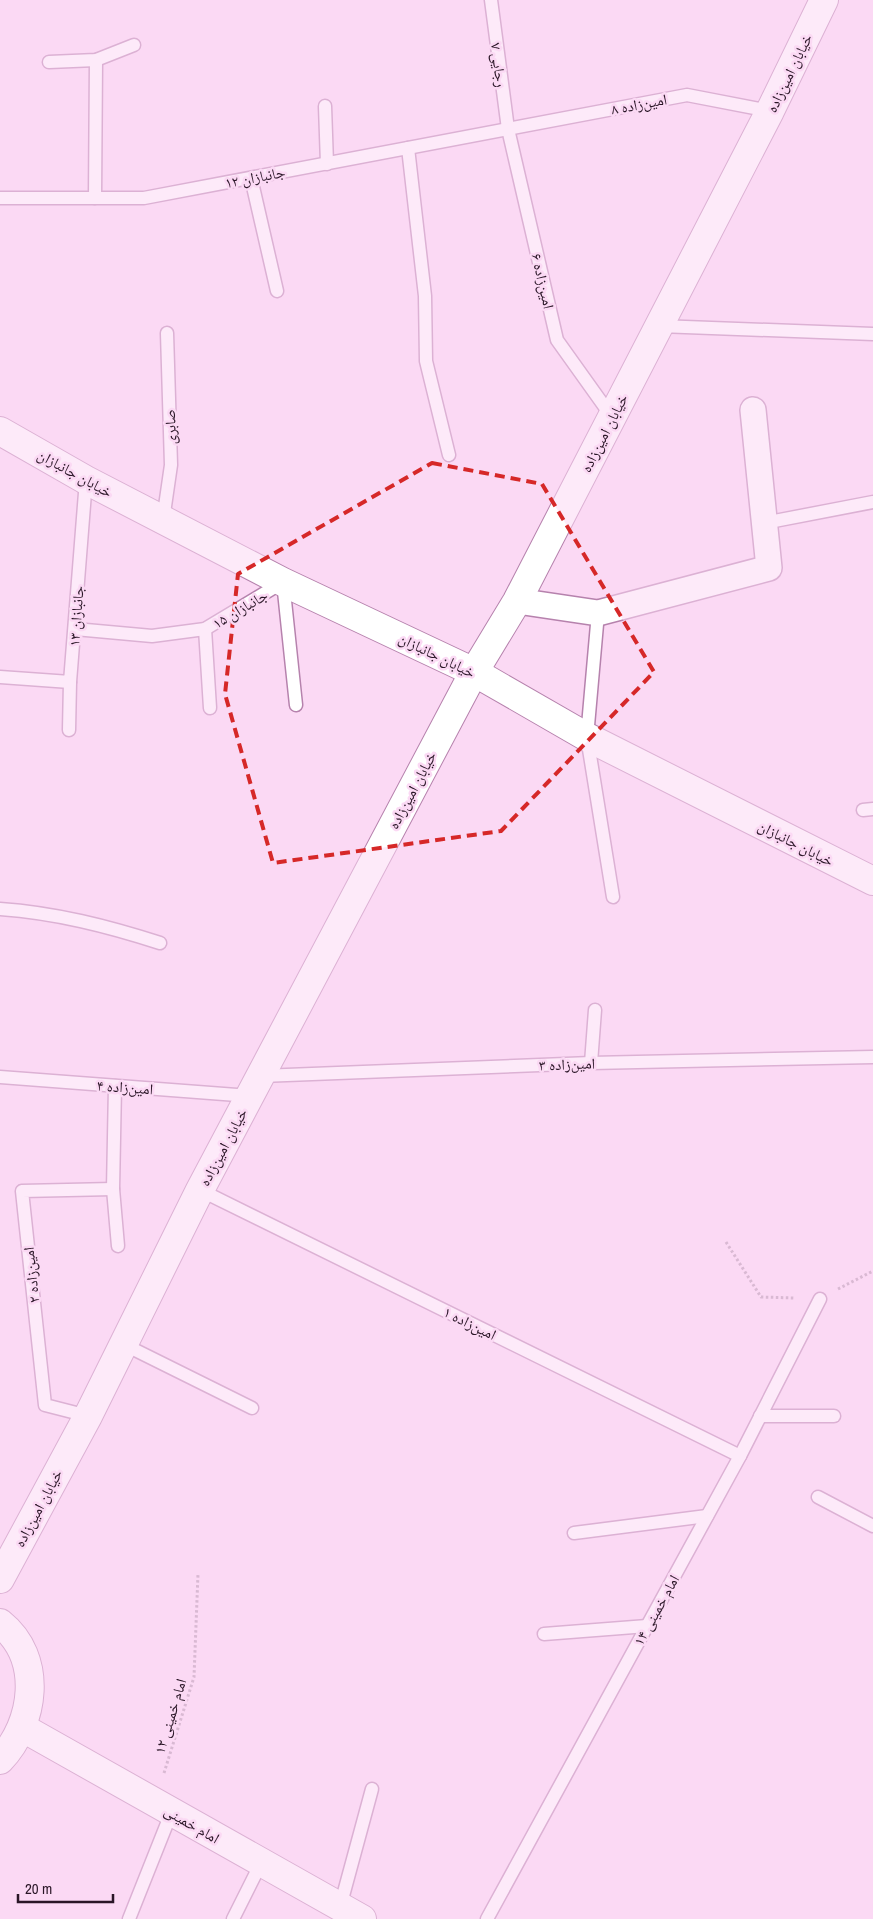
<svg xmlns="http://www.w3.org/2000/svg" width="873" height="1919" font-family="'Archivo Narrow','Noto Naskh Arabic',sans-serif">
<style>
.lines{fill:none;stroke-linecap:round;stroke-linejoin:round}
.service-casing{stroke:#b682ad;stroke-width:15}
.minor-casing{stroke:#b682ad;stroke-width:28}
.tertiary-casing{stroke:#b682ad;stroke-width:30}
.secondary-casing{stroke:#b682ad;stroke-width:30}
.path{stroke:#af92aa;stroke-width:3;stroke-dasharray:2.5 2.5;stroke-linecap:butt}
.service{stroke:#fff;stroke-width:12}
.minor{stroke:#fff;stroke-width:25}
.tertiary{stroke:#fff;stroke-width:28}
.secondary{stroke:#fff;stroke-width:28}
.marked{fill:none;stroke:#d62828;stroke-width:4;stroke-dasharray:10 6;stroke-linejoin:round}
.labels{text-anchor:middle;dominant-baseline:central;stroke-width:5;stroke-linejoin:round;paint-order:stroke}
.street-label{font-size:15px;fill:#2a1627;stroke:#fbd9f4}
</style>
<rect width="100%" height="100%" fill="#fbd9f4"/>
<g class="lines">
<g class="service-casing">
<g id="service">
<polyline points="491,0 508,129 557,340 612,417"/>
<polyline points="49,62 96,60 134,45"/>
<polyline points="325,106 327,164"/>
<polyline points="408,148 425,296 426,361 449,455"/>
<polyline points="251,178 277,291"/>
<polyline points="0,198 144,198 687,95 770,111"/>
<polyline points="95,198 96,60"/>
<polyline points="659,326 873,334"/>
<polyline points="163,520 171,465 167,333"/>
<polyline points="764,523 873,502"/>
<polyline points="598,613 587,737 613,897"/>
<polyline points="75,629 152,636 205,629 283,582 296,705"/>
<polyline points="205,629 210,708"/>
<polyline points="0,677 70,682 86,480"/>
<polyline points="69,730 70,682"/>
<polyline points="863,810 873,809"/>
<path d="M 0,909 C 56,913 107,926 160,943"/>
<polyline points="591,1063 595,1010"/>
<polyline points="261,1076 591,1063 873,1057"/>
<polyline points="0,1077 250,1096"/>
<polyline points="115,1086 113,1189 118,1246"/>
<polyline points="200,1190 740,1456"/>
<polyline points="123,1344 252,1408"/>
<polyline points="88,1416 45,1405 22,1191 113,1189"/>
<polyline points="760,1416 834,1416"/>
<polyline points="818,1497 873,1526"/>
<polyline points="574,1533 707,1516"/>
<polyline points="544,1634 647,1626"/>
<polyline points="340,1907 372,1789"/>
<polyline points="129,1919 172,1811"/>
<polyline points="233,1919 261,1863"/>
<polyline points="487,1919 740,1456 820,1299"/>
</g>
</g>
<g class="minor-casing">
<polyline id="minor" points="517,601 598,613 769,568 753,410"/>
</g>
<g class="tertiary-casing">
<g id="tertiary">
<polyline points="0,431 86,480 283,582 474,672 587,737 873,881"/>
<polyline points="0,1579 88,1416 200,1190 474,672 517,601 770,111 824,0"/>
</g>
</g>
<g class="secondary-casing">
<g id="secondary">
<path d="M 0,1623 C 44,1658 35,1723 0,1760"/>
<polyline points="23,1728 362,1919"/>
</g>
</g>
<g class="path">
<polyline points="726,1242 761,1297 794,1298"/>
<polyline points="838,1289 873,1271"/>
<polyline points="164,1773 194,1677 198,1574"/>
</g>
<use href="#service" class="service"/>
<use href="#minor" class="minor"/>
<use href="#tertiary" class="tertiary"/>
<use href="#secondary" class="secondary"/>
</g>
<path d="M0 0H873V1919H0ZM 432,463 L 542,484 L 654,672 L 501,831 L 273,863 L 225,694 L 238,574 Z" fill="#fbd9f4" fill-opacity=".55" fill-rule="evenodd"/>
<path class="marked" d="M 432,463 L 542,484 L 654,672 L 501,831 L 273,863 L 225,694 L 238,574 Z"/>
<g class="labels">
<g class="street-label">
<text transform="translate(499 65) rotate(83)">رجایی ۷</text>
<text transform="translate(789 73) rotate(-64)">خیابان امین‌زاده</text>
<text transform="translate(639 104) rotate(-11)">امین‌زاده ۸</text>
<text transform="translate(255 177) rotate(-11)">جانبازان ۱۲</text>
<text transform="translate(543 281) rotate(77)">امین‌زاده ۶</text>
<text transform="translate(170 427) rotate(-92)">صابری</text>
<text transform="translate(604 433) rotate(-63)">خیابان امین‌زاده</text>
<text transform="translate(75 473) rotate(29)">خیابان جانبازان</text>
<text transform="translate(240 609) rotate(-31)">جانبازان ۱۵</text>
<text transform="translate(76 616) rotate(-86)">جانبازان ۱۳</text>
<text transform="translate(437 655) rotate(26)">خیابان جانبازان</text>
<text transform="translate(412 790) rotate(-62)">خیابان امین‌زاده</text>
<text transform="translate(796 843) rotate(27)">خیابان جانبازان</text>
<text transform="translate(567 1064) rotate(-2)">امین‌زاده ۳</text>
<text transform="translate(125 1087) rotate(4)">امین‌زاده ۴</text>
<text transform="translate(223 1147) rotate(-62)">خیابان امین‌زاده</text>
<text transform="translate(31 1275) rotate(-96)">امین‌زاده ۲</text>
<text transform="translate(470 1323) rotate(26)">امین‌زاده ۱</text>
<text transform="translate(38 1508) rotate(-62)">خیابان امین‌زاده</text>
<text transform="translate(656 1610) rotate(-61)">امام خمینی ۱۴</text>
<text transform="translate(170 1716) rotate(-73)">امام خمینی ۱۲</text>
<text transform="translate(192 1824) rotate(30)">امام خمینی</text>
</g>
</g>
<path d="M18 1894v8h95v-8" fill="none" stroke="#2a1627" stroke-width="2.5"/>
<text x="25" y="1894" font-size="15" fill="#2a1627" stroke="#fbd9f4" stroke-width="4" paint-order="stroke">20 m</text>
</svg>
